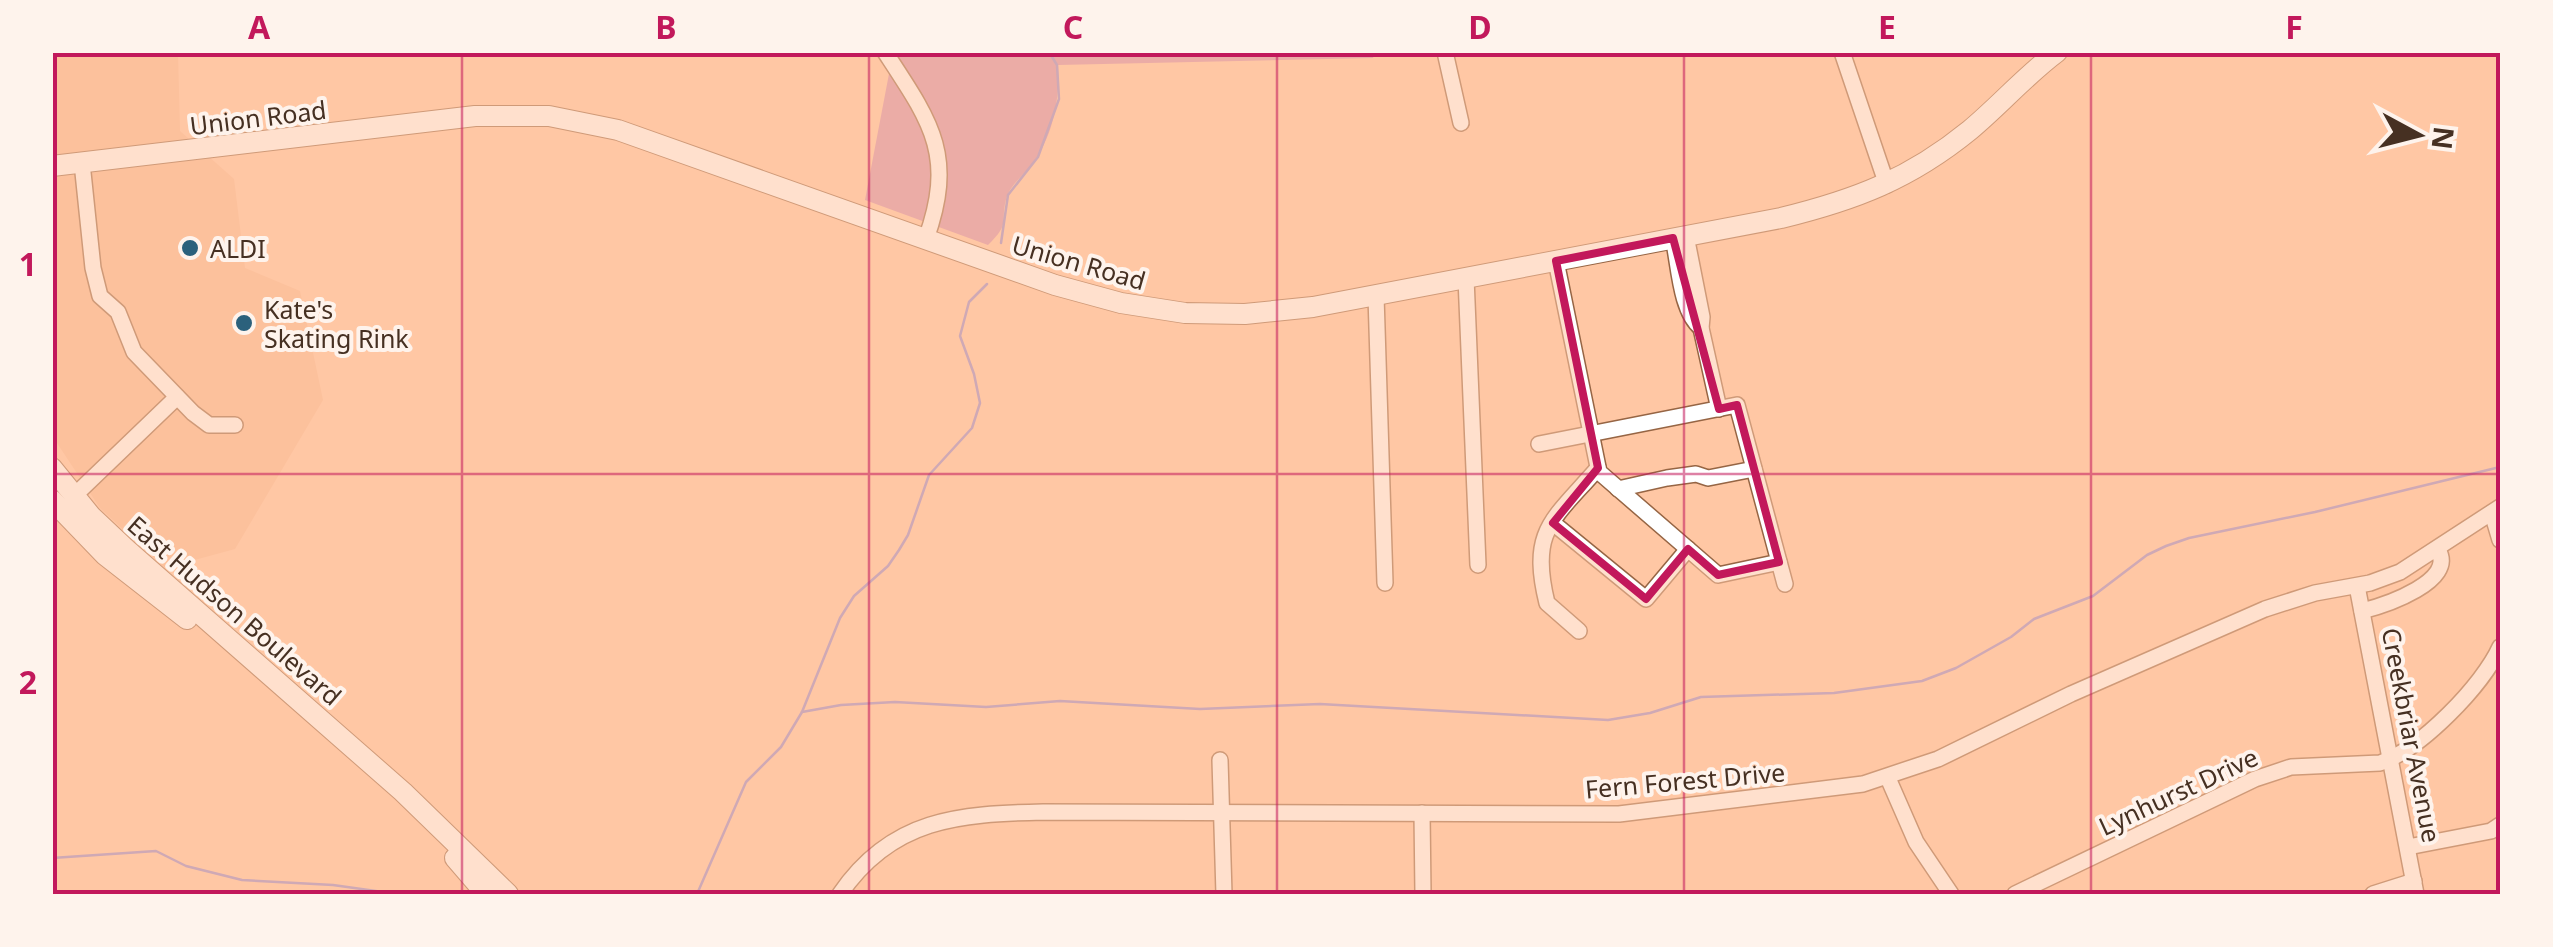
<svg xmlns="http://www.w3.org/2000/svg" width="2553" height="947" font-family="'Noto Sans',sans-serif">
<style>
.built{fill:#f8ba93}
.green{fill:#d38ca9}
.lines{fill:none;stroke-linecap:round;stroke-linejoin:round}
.stream{stroke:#9485ca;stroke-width:2.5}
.minor-casing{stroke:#966544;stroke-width:18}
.major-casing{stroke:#966544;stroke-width:22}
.minor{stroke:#fff;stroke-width:15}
.major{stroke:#fff;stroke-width:20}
.marked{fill:none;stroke:#c2185b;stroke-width:8;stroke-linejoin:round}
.grid{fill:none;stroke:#c2185b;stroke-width:2.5;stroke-opacity:0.55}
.poi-dot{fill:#2b617c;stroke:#fef3ec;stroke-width:4}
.labels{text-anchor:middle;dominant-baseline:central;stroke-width:8;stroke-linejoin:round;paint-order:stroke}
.street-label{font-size:25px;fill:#463022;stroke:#fef3ec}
.poi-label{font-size:25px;fill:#463022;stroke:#fef3ec;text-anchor:start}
.neatline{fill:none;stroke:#c2185b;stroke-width:4}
.grid-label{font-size:32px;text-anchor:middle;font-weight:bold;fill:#c2185b}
</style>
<rect width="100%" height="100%" fill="#ffc7a4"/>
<polygon class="built" points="52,53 178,53 180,131 234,179 245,268 300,291 323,400 235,549 165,568 100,508 53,437"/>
<path class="green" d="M 889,53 L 1375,53 L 1373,58 L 1058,65 C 1060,99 1053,137 1032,164 C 1024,175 1012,183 1007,196 C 999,222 1012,222 988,245 L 865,200 L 892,58 Z"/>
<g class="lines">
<g class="stream">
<polyline points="1001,243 1008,195 1038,157 1059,99 1057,65 1049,52"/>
<polyline points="802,712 841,705 895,702 986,707 1060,701 1200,709 1320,704 1608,720 1650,713 1701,697 1834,693 1922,681 1956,668 2011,637 2034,619 2093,596 2147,555 2166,546 2189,538 2315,512 2500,467"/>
<polyline points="52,858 156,851 186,866 242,880 333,885 397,894"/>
<polyline points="697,894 746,782 781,747 802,712 840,618 854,596 888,566 899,550 908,535 929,475 972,428 980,403 974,374 960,336 969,302 987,284"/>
</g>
<g class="minor-casing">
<g id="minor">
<path d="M 885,52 C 931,122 956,155 926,239"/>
<polyline points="1445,52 1461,123"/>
<polyline points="1842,52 1887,185"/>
<polyline points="82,163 93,268 100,296 118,312 134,352 193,413 209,425 235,425"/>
<polyline points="1686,236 1702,317 1701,328 1719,409"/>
<path d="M 1673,238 C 1679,264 1680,311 1701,328"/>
<polyline points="1556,261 1599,472 1718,575 1779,562"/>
<polyline points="1466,278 1478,565"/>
<polyline points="1376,296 1385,583"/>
<polyline points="1539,444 1737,405 1785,584"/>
<polyline points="1618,489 1667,478 1696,474 1708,478 1754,469"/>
<polyline points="74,496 177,397"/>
<polyline points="2492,513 2500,540"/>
<polyline points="1553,523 1646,599 1688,549"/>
<polyline points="2357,586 2416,894"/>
<path d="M 2362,611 C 2386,605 2457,581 2438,550"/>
<path d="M 1579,631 L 1547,603 C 1529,530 1553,520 1598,468"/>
<polyline points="1220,760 1224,894"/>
<polyline points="1888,778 1916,842 1951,894"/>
<polyline points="1422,813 1423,894"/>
<polyline points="2408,847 2491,831 2500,825"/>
<path d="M 840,894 C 892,818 959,814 1043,812 L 1619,814 L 1863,784 L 1938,759 L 2071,694 L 2265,609 L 2315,593 L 2370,583 L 2400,572 L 2500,507"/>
<path d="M 2015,894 L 2255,779 L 2291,767 L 2380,763 C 2421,749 2483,685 2500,647"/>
<polyline points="2373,894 2414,881"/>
</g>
</g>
<g class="major-casing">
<g id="major">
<path d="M 52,166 L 475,116 L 549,116 L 618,130 L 1055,285 L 1121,303 L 1185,313 L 1245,314 L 1313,307 L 1781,218 C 1855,200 1910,179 1970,130 C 2000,105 2026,75 2057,52"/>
<polyline points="52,468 91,516 126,549 403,792 508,894"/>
<polyline points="52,500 105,555 187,619"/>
<polyline points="455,858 486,894"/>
</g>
</g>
<use href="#minor" class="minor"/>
<use href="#major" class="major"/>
</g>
<path d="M0 0H2553V947H0ZM 1673,238 L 1719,409 L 1737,405 L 1779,562 L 1718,575 L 1688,549 L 1646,599 L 1553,523 L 1598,468 L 1556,261 Z" fill="#ffc7a4" fill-opacity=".55" fill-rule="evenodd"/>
<path class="marked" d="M 1673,238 L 1719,409 L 1737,405 L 1779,562 L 1718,575 L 1688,549 L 1646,599 L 1553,523 L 1598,468 L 1556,261 Z"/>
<path class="grid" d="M 462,52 L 462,894M 869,52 L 869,894M 1277,52 L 1277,894M 1684,52 L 1684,894M 2091,52 L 2091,894M 52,474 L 2500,474"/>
<g class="poi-dot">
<circle cx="190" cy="248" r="10"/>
<circle cx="244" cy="323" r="10"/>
</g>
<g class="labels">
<g class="street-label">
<text transform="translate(258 117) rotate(-7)">Union Road</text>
<text transform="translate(1079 262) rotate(16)">Union Road</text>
<text transform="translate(235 610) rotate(41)">East Hudson Boulevard</text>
<text transform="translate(2412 735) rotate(79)">Creekbriar Avenue</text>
<text transform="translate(1685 780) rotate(-5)">Fern Forest Drive</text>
<text transform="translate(2178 791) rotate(-25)">Lynhurst Drive</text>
</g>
<g class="poi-label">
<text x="210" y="248">ALDI</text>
<text x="264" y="309">Kate's<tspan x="264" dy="29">Skating Rink</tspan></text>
</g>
</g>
<rect width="2553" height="947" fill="none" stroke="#fef3ec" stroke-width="110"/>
<g transform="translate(2418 135) rotate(97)" stroke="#fef3ec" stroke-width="8" paint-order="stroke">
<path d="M0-8L18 38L0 25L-18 38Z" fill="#463022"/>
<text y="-15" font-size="28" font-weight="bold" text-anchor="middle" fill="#463022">N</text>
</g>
<rect x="55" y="55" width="2443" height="837" class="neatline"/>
<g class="grid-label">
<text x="259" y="39">A</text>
<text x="666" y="39">B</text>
<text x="1073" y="39">C</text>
<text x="1480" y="39">D</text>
<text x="1887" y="39">E</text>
<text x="2294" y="39">F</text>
<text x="28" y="276">1</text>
<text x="28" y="694">2</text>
</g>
</svg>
